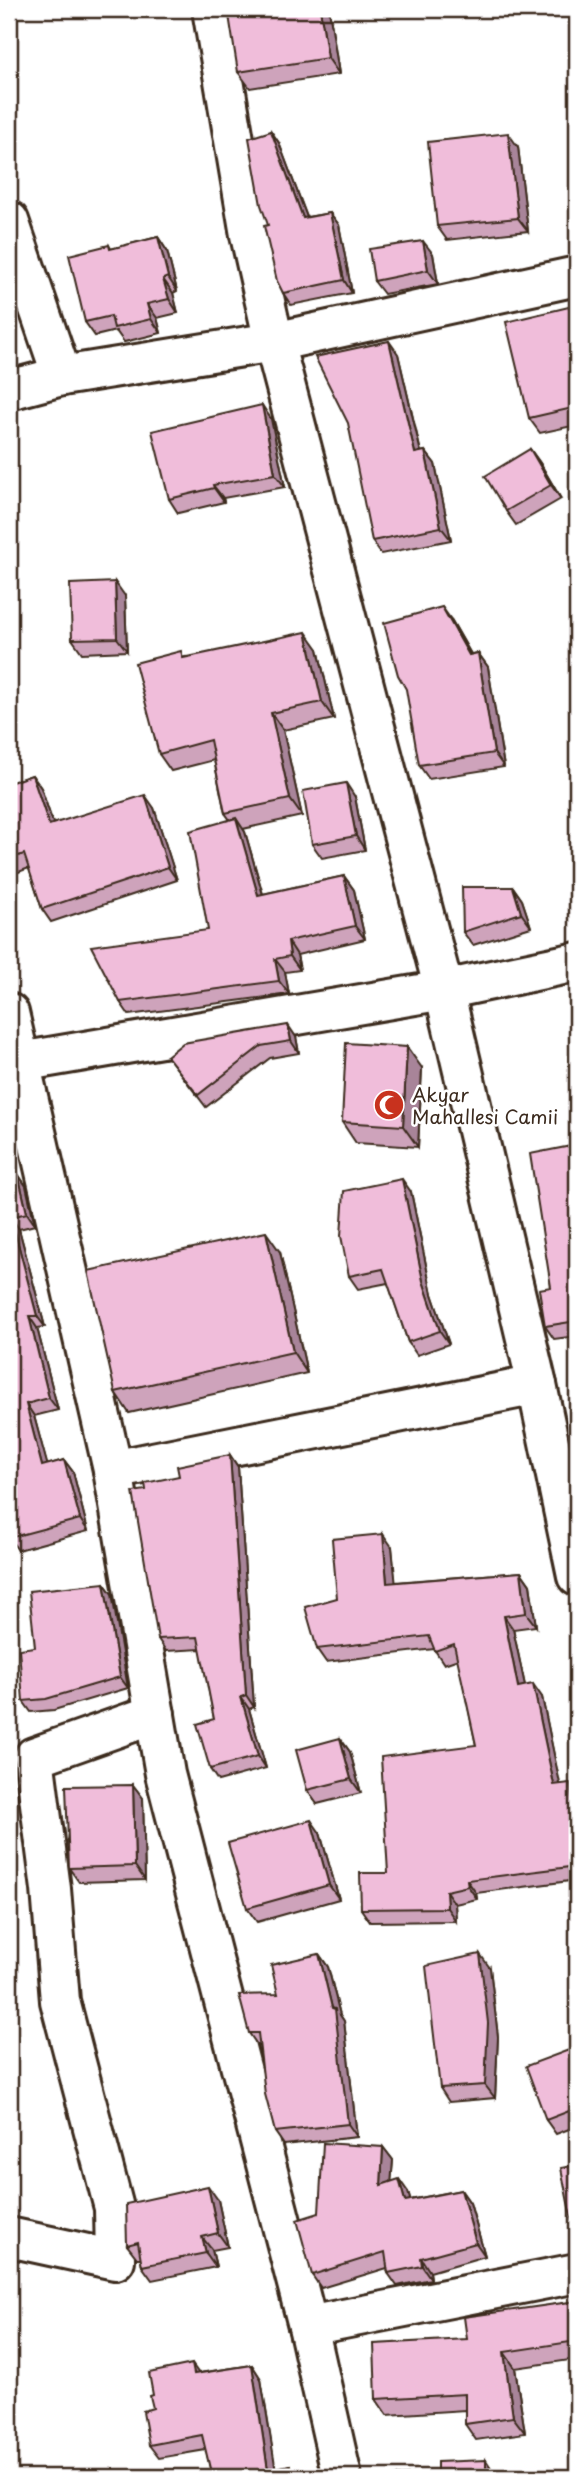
<svg xmlns="http://www.w3.org/2000/svg" width="586" height="2486" font-family="'Playpen Sans',sans-serif">
<style>
.lines{fill:none;stroke-linecap:round;stroke-linejoin:round}
.street-casing{stroke:#3b2a1e;stroke-width:44}
.street{stroke:#fff;stroke-width:38}
.wall{fill:#cea3bb;stroke:#3b2a1e;stroke-width:2}
.shaded-wall{fill:#a88499;stroke:#3b2a1e;stroke-width:2}
.building{fill:#f0bdda;stroke:#3b2a1e;stroke-width:2}
.labels{text-anchor:middle;dominant-baseline:central;stroke-width:5;stroke-linejoin:round;paint-order:stroke}
.poi-label{font-size:19px;fill:#3b2a1e;stroke:#fff;text-anchor:start}
</style>
<rect width="100%" height="100%" fill="#fff"/>
<filter id="ink" filterUnits="userSpaceOnUse"><feTurbulence type="fractalNoise" baseFrequency=".0143" numOctaves="2"/><feDisplacementMap in="SourceGraphic" scale="14" xChannelSelector="R" yChannelSelector="G"/><feConvolveMatrix kernelMatrix="1 2 1 2 8 2 1 2 1" color-interpolation-filters="sRGB"/></filter>
<g filter="url(#ink)">
<g class="lines">
<g class="street-casing">
<g id="street">
<polyline points="212,9 250,235 274,342 444,990 537,1385 577,1576"/>
<polyline points="9,221 62,376"/>
<polyline points="9,390 62,376 274,342 577,276"/>
<polyline points="9,1013 113,1470 165,1774 308,2326 342,2477"/>
<polyline points="9,1066 20,1062 444,990 577,962"/>
<polyline points="113,1470 537,1385"/>
<polyline points="9,2237 115,2260 114,2208 60,2001 51,1889 34,1757 155,1714"/>
<polyline points="308,2326 577,2273"/>
</g>
</g>
<use href="#street" class="street"/>
</g>
<g class="wall">
<polygon points="329,9 339,74 250,88 238,72"/>
<polygon points="271,131 279,143 307,217 330,213 339,225 352,293 291,305 283,293 268,225"/>
<polygon points="518,147 528,231 447,240 437,226"/>
<polygon points="158,237 167,251 177,291 173,293 178,313 157,318 161,333 124,342 116,331 95,336 85,322 109,245 111,249"/>
<polygon points="433,254 438,284 384,294 374,281"/>
<polygon points="577,305 577,425 540,433 529,418"/>
<polygon points="398,354 421,452 425,451 435,464 451,540 381,554 372,541"/>
<polygon points="271,419 285,487 223,498 224,502 178,513 169,499"/>
<polygon points="530,449 540,463 561,499 516,525 506,511"/>
<polygon points="125,596 127,651 82,653 72,639"/>
<polygon points="452,621 471,654 478,653 488,667 504,767 429,779 419,765"/>
<polygon points="318,649 334,719 283,730 302,816 243,829 245,832 263,894 344,876 354,890 365,939 297,955 300,970 285,972 289,994 129,1015 120,1002 208,930 230,820 225,813 214,760 171,771 159,754 185,657"/>
<polygon points="32,775 41,788 53,824 154,808 177,880 51,922 42,909 29,868 13,874 9,868 9,783"/>
<polygon points="355,797 365,850 322,858 312,844"/>
<polygon points="513,887 522,900 531,927 473,945 463,932"/>
<polygon points="296,1037 299,1053 270,1058 206,1107 167,1056"/>
<polygon points="422,1068 418,1147 356,1143 342,1122"/>
<polygon points="571,1146 577,1155 577,1336 554,1339 545,1326"/>
<polygon points="18,1174 26,1186 35,1225 19,1229 45,1327 37,1328 58,1410 34,1416 47,1465 64,1460 73,1472 88,1531 18,1550 9,1538 9,1176"/>
<polygon points="411,1192 432,1294 449,1344 417,1355 408,1342 388,1283 358,1289 349,1276"/>
<polygon points="280,1252 307,1373 129,1413 115,1392"/>
<polygon points="230,1455 238,1467 254,1707 249,1709 266,1768 218,1781 210,1769 214,1719 201,1649 166,1651 158,1639 146,1490"/>
<polygon points="392,1547 395,1582 521,1572 530,1585 536,1626 513,1629 525,1686 542,1697 560,1785 570,1783 577,1793 577,1880 476,1893 477,1899 455,1904 456,1921 370,1922 361,1909 388,1873 476,1745 458,1659 444,1664 434,1649 326,1662 317,1649 337,1598"/>
<polygon points="104,1583 112,1594 128,1688 54,1710 31,1712 23,1701 35,1647"/>
<polygon points="340,1738 350,1752 361,1793 317,1804 307,1790"/>
<polygon points="133,1785 143,1798 145,1880 79,1882 69,1868"/>
<polygon points="320,1833 339,1899 257,1922 247,1908"/>
<polygon points="319,1954 328,1967 340,2015 344,2021 357,2137 284,2145 275,2132 259,2046 258,2046 249,2033 278,1994"/>
<polygon points="490,1968 498,2037 495,2098 449,2102 440,2088"/>
<polygon points="577,2047 577,2126 556,2134 546,2120"/>
<polygon points="383,2147 393,2160 391,2182 408,2192 410,2200 461,2190 470,2203 485,2256 430,2272 431,2279 397,2286 388,2273 387,2268 321,2288 312,2275 319,2213"/>
<polygon points="218,2200 228,2247 212,2250 216,2267 152,2280 142,2266 141,2258 137,2258 127,2245"/>
<polygon points="577,2301 577,2359 515,2368 525,2433 476,2440 465,2424 465,2410 387,2415 376,2399 467,2339"/>
<polygon points="252,2365 261,2379 275,2468 290,2465 299,2477 212,2477 206,2450 159,2458 149,2445 153,2408 199,2373"/>
</g>
<g class="shaded-wall">
<polygon points="320,9 329,9 339,74 328,58"/>
<polygon points="271,131 279,143 312,231 303,218"/>
<polygon points="508,133 518,147 528,231 518,218"/>
<polygon points="330,213 339,225 352,293 344,280"/>
<polygon points="158,237 167,251 177,291 168,277"/>
<polygon points="423,241 433,254 438,284 428,270"/>
<polygon points="163,279 173,293 178,313 169,299"/>
<polygon points="147,304 157,318 161,333 151,319"/>
<polygon points="389,341 398,354 424,466 415,453"/>
<polygon points="262,405 271,419 285,487 275,474"/>
<polygon points="530,449 540,463 561,499 551,485"/>
<polygon points="425,451 435,464 451,540 441,527"/>
<polygon points="213,485 223,498 224,502 214,488"/>
<polygon points="115,582 125,596 127,651 117,638"/>
<polygon points="442,607 452,621 479,669 469,655"/>
<polygon points="306,632 318,649 334,719 322,702"/>
<polygon points="478,653 488,667 504,767 494,753"/>
<polygon points="271,713 283,730 302,816 290,799"/>
<polygon points="32,775 41,788 58,838 49,825"/>
<polygon points="346,783 355,797 365,850 356,836"/>
<polygon points="145,795 154,808 177,880 168,867"/>
<polygon points="236,818 245,832 267,909 258,895"/>
<polygon points="344,876 354,890 365,939 355,926"/>
<polygon points="513,887 522,900 531,927 521,913"/>
<polygon points="288,941 297,955 300,970 290,956"/>
<polygon points="275,959 285,972 289,994 279,981"/>
<polygon points="288,1025 296,1037 299,1053 291,1041"/>
<polygon points="407,1047 422,1068 418,1147 403,1126"/>
<polygon points="571,1146 577,1155 577,1170"/>
<polygon points="18,1174 26,1186 35,1225 27,1213"/>
<polygon points="402,1179 411,1192 432,1294 449,1344 440,1331 423,1281"/>
<polygon points="11,1217 19,1229 45,1327 37,1316"/>
<polygon points="266,1232 280,1252 307,1373 293,1352"/>
<polygon points="29,1316 37,1328 58,1410 49,1398"/>
<polygon points="26,1404 34,1416 51,1478 42,1466"/>
<polygon points="230,1455 238,1467 254,1707 246,1695"/>
<polygon points="64,1460 73,1472 88,1531 80,1519"/>
<polygon points="383,1534 392,1547 397,1596 387,1583"/>
<polygon points="521,1572 530,1585 536,1626 526,1613"/>
<polygon points="104,1583 112,1594 128,1688 120,1677"/>
<polygon points="504,1616 513,1629 528,1700 518,1687"/>
<polygon points="533,1684 542,1697 563,1798 554,1785"/>
<polygon points="241,1697 249,1709 266,1768 258,1756"/>
<polygon points="340,1738 350,1752 361,1793 351,1779"/>
<polygon points="570,1783 577,1793 577,1839"/>
<polygon points="133,1785 143,1798 145,1880 135,1866"/>
<polygon points="311,1820 320,1833 339,1899 329,1885"/>
<polygon points="467,1880 476,1893 477,1899 468,1886"/>
<polygon points="446,1891 455,1904 456,1921 447,1908"/>
<polygon points="319,1954 328,1967 340,2015 344,2021 357,2137 348,2124 332,2008"/>
<polygon points="480,1954 490,1968 498,2037 495,2098 485,2085"/>
<polygon points="383,2147 393,2160 390,2198 381,2185"/>
<polygon points="399,2179 408,2192 414,2214 405,2201"/>
<polygon points="208,2186 218,2200 228,2247 218,2233"/>
<polygon points="461,2190 470,2203 485,2256 476,2243"/>
<polygon points="202,2237 212,2250 216,2267 206,2253"/>
<polygon points="421,2258 430,2272 431,2279 422,2266"/>
<polygon points="9,2280 10,2281 11,2347 9,2344"/>
<polygon points="504,2352 515,2368 525,2433 513,2417"/>
<polygon points="192,2364 202,2378 194,2374"/>
<polygon points="252,2365 261,2379 277,2477 268,2470"/>
<polygon points="486,2460 495,2474 495,2477 486,2477"/>
<polygon points="290,2465 299,2477 293,2477"/>
</g>
<g class="building">
<polygon points="228,9 320,9 328,58 238,72"/>
<polygon points="271,131 303,218 330,213 344,280 283,293 277,281 264,226 268,225 261,205 249,138"/>
<polygon points="508,133 518,218 437,226 428,142"/>
<polygon points="158,237 168,277 163,279 169,299 147,304 151,319 114,328 111,316 85,322 69,255 109,245 110,249"/>
<polygon points="423,241 428,270 374,281 369,249"/>
<polygon points="577,305 577,407 529,418 506,322"/>
<polygon points="389,341 415,453 425,451 441,527 372,541 348,423 315,357"/>
<polygon points="262,405 275,474 213,485 214,488 169,499 152,431"/>
<polygon points="530,449 551,485 506,511 485,476"/>
<polygon points="115,582 117,638 72,639 70,584"/>
<polygon points="442,607 469,655 478,653 494,753 419,765 406,689 398,675 384,623"/>
<polygon points="306,632 322,702 271,713 290,799 225,813 210,740 159,754 135,663 181,651 183,658"/>
<polygon points="32,775 49,825 145,795 168,867 42,909 24,854 9,859 9,783"/>
<polygon points="346,783 356,836 312,844 303,791"/>
<polygon points="236,818 258,895 344,876 355,926 288,941 290,956 275,959 279,981 120,1002 91,946 208,930 190,831"/>
<polygon points="462,887 513,887 521,913 463,932"/>
<polygon points="288,1025 291,1041 261,1046 198,1095 167,1056 183,1043"/>
<polygon points="346,1043 407,1047 403,1126 342,1122"/>
<polygon points="571,1146 577,1170 577,1321 545,1326 539,1289 551,1287 530,1154"/>
<polygon points="18,1174 27,1213 11,1217 37,1316 29,1316 49,1398 26,1404 42,1466 64,1460 80,1519 9,1538 9,1176"/>
<polygon points="402,1179 423,1281 440,1331 408,1342 383,1269 349,1276 341,1236 344,1191"/>
<polygon points="266,1232 293,1352 115,1392 88,1271"/>
<polygon points="230,1455 246,1695 241,1697 258,1756 210,1769 197,1724 214,1719 198,1637 158,1639 133,1492 146,1490 145,1483 179,1476 177,1466"/>
<polygon points="383,1534 387,1583 521,1572 526,1613 504,1616 518,1687 533,1684 554,1785 570,1783 577,1839 577,1866 467,1880 468,1886 446,1891 447,1908 361,1909 360,1873 388,1873 381,1757 476,1745 454,1644 435,1651 429,1636 317,1649 305,1607 337,1598 332,1539"/>
<polygon points="104,1583 120,1677 46,1699 23,1701 19,1649 35,1647 29,1591"/>
<polygon points="340,1738 351,1779 307,1790 296,1750"/>
<polygon points="133,1785 135,1866 69,1868 66,1786"/>
<polygon points="311,1820 329,1885 247,1908 228,1843"/>
<polygon points="319,1954 332,2008 335,2009 348,2124 275,2132 265,2094 258,2033 249,2033 239,1995 278,1994 271,1965"/>
<polygon points="480,1954 488,2023 485,2085 440,2088 426,1966"/>
<polygon points="577,2047 577,2108 546,2120 526,2066"/>
<polygon points="323,2143 383,2147 381,2185 399,2179 405,2201 461,2190 476,2243 421,2258 422,2266 388,2273 385,2252 312,2275 297,2220 319,2213"/>
<polygon points="577,2165 577,2239 575,2237 561,2168"/>
<polygon points="208,2186 218,2233 202,2237 206,2253 142,2266 138,2242 127,2245 126,2204"/>
<polygon points="577,2301 577,2341 504,2352 513,2417 465,2424 465,2394 376,2399 374,2344 467,2339 464,2317"/>
<polygon points="192,2364 194,2374 252,2365 268,2470 290,2465 293,2477 212,2477 202,2435 149,2445 143,2411 153,2408 150,2396 153,2395 149,2373"/>
<polygon points="486,2460 486,2477 378,2477 437,2473 437,2462"/>
</g>
</g>
<defs>
<g id="mosque-disc" transform="scale(1.575)"><circle r="9.5" fill="#c8321e" stroke="#fff"/><path d="M3.5-4.9A6 6 0 1 0 3.5 4.9A5 5 0 1 1 3.5-4.9Z" fill="#fff"/></g>
</defs>
<g fill-rule="evenodd">
<use href="#mosque-disc" x="389" y="1105"/>
</g>
<g class="labels">
<g class="poi-label">
<text x="412" y="1094">Akyar<tspan x="412" dy="22">Mahallesi Camii</tspan></text>
</g>
</g>
<rect width="586" height="2486" fill="none" stroke="#fff" stroke-width="35"/>
<rect x="18" y="18" width="551" height="2451" fill="none" stroke="#3b2a1e" stroke-width="2.5" filter="url(#ink)"/>
</svg>
